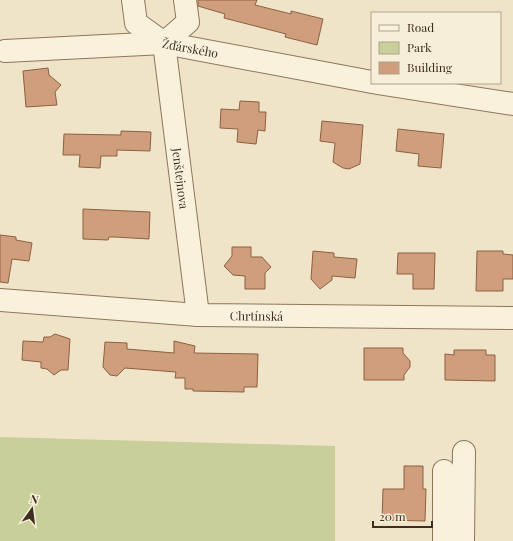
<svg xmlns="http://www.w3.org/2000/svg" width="513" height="541" font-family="'Playfair Display',serif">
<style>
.green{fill:#c9cf9b}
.building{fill:#cf9f7d;stroke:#8d5f41}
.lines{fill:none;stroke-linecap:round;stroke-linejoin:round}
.minor-casing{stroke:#8d765c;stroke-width:24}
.minor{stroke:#faf1dc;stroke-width:22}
.labels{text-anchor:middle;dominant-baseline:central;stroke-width:3;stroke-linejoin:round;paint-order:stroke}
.street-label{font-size:12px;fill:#3d2e20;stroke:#f7eed8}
</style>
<rect width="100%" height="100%" fill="#f0e4c8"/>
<polygon class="green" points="0,437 335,446 335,541 0,541"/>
<g class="building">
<polygon points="198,0 257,0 255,5 291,14 291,11 323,19 317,45 285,37 286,34 224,18 225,14 198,6"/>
<polygon points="48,68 49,75 61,85 55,92 57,105 26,107 23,71"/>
<polygon points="240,101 259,102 259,112 266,112 265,131 258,130 256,144 237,142 238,129 220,128 221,109 239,110"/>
<polygon points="322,121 363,125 360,164 349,169 343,168 333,162 335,143 320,141"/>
<polygon points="398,129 444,134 441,168 418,166 419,154 396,151"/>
<polygon points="121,131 151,132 150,151 117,150 117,156 101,156 100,168 79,167 80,155 63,155 64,134 121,135"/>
<polygon points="83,209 150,212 149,239 115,237 109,237 108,240 83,239"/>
<polygon points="0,235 16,237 16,240 32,243 29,261 12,259 8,283 0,282"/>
<polygon points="232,247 251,247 251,257 262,257 271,267 265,273 265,289 245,289 245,276 233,275 224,266 232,256"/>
<polygon points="313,251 334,253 334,257 357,259 355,278 332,276 332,280 320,289 311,279"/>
<polygon points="477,251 503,251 503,254 513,255 513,279 503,279 503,291 476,291"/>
<polygon points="398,253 435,253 434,289 413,289 413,274 397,274"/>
<polygon points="55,334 70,339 68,370 61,370 54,375 47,369 41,368 41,362 22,360 23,341 43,342 44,337 50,337"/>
<polygon points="174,341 195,346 194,353 258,354 257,387 244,387 244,392 193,391 193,389 185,389 185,378 175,378 176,372 125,368 117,376 110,375 103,367 105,342 127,343 127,349 174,353"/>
<polygon points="364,348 403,348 403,353 410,361 410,367 404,375 404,380 364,380"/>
<polygon points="454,350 486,350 486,355 495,355 495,381 445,380 445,354 454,355"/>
<polygon points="404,466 423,466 423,489 426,489 425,521 382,520 383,489 404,489"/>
</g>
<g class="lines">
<g class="minor-casing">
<g id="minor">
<path id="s1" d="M 133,0 L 136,23 L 164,43 L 198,315"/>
<polyline points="164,43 188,22 185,0"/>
<path id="s2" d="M 5,51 L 164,43 L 372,82"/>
<polyline points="377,83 513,104"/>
<path id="s3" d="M 0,300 L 198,315 L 513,318"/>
<polyline points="444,471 444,541"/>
<polyline points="463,541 464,452"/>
</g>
</g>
<use href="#minor" class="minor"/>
</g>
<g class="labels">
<g class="street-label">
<text stroke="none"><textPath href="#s2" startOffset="186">Žďárského</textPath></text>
<text stroke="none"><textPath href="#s1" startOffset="194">Jenštejnova</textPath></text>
<text stroke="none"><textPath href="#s3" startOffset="257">Chrtínská</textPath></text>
</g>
</g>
<rect x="371" y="12" width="130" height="72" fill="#f7eed8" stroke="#ada18e"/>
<rect x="379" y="25" width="20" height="6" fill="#faf1dc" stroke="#ada18e"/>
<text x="407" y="32" font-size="12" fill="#3d2e20">Road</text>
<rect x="379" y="42" width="20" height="12" fill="#c9cf9b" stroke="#ada18e"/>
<text x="407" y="52" font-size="12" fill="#3d2e20">Park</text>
<rect x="379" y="62" width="20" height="12" fill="#cf9f7d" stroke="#ada18e"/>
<text x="407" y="72" font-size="12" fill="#3d2e20">Building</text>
<g transform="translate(32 509) rotate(14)" stroke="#f7eed8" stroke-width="3" paint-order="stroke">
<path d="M0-3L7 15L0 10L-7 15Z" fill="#3d2e20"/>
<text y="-6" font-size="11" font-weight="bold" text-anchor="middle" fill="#3d2e20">N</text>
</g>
<path d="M373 521v6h59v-6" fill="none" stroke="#3d2e20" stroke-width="2"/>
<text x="379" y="521" font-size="12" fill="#3d2e20" stroke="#f7eed8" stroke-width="3" paint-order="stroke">20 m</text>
</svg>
